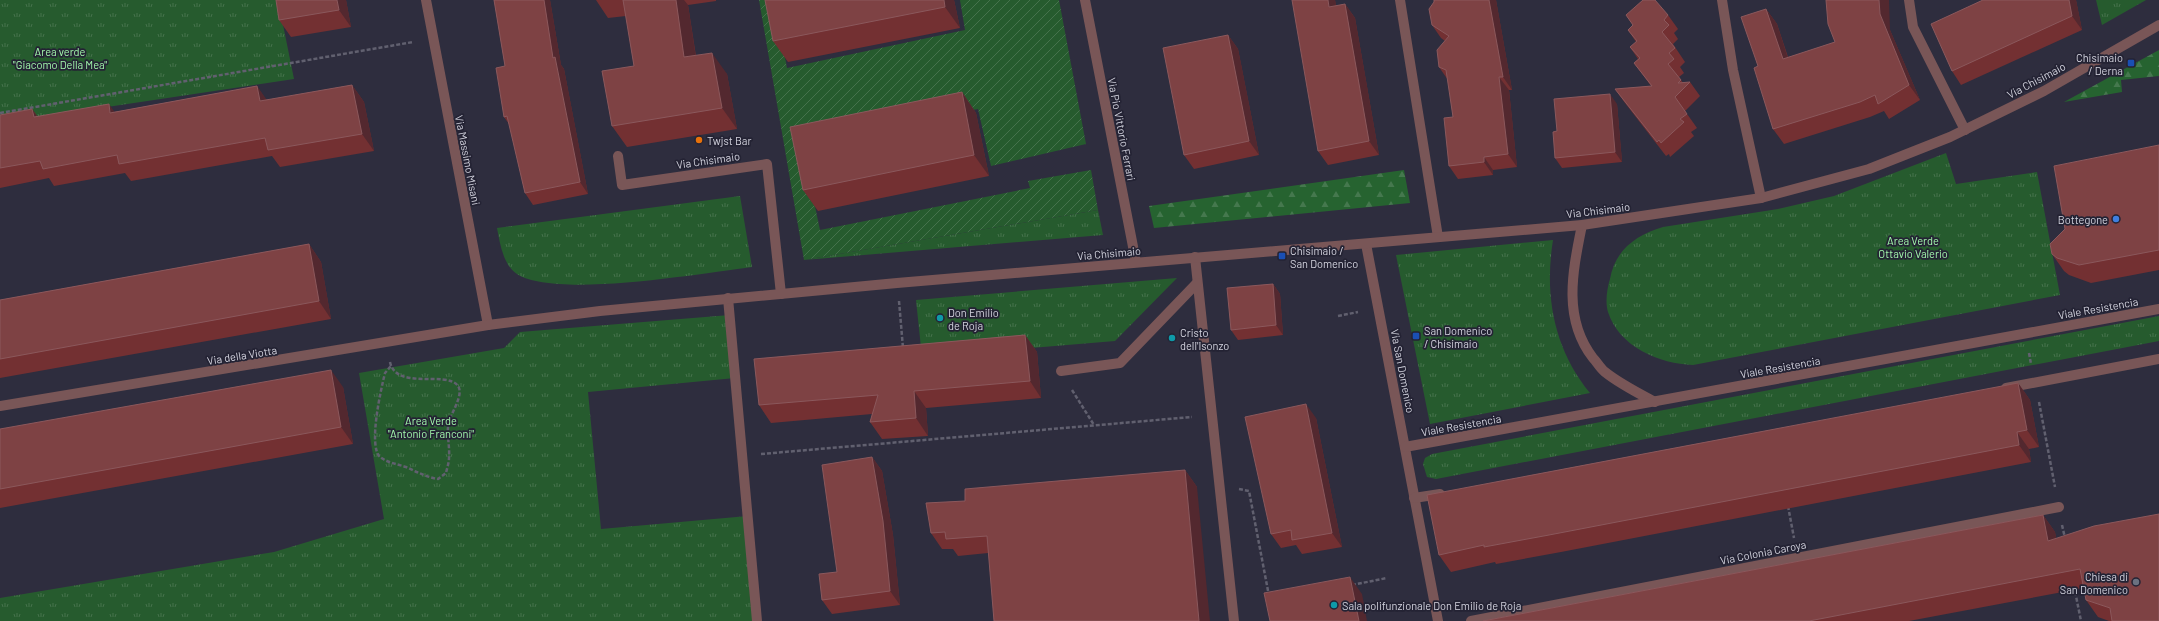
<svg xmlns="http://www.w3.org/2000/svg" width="2159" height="621" font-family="Barlow,sans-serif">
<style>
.grass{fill:url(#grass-tufts)}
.forest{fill:url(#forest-firs)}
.garden{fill:url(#garden-furrows)}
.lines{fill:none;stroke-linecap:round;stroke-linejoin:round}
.path{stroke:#61606f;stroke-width:2.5;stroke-dasharray:4 2;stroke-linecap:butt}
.minor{stroke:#795657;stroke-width:10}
.wall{fill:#733032}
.shaded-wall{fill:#53282f}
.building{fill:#7e4244;stroke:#8b585c}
.transit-dot{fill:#1a4fb4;stroke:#242334;stroke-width:1.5}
.food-dot{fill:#e8710a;stroke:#242334;stroke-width:1.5}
.shop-dot{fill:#3f7fe0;stroke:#242334;stroke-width:1.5}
.culture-dot{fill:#0f9aa8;stroke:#242334;stroke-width:1.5}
.worship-dot{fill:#6b7280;stroke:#242334;stroke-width:1.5}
.labels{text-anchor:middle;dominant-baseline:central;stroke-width:3.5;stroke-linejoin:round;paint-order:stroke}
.park-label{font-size:11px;fill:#a3f9ac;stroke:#242334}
.poi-label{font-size:11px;fill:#d3d3de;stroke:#242334;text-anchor:start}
.street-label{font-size:11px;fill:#d3d3de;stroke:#242334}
</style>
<defs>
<pattern id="grass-tufts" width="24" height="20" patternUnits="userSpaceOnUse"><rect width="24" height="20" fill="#265b2e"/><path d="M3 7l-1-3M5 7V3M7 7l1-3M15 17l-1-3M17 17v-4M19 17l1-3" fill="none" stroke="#45724c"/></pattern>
<pattern id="forest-firs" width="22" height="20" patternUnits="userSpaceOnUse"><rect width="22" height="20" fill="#266330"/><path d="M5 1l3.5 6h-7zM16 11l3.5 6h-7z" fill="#45784e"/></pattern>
<pattern id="garden-furrows" width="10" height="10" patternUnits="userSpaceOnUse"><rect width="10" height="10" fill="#265b2e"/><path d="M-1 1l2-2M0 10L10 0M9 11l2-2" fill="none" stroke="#45724c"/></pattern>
</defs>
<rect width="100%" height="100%" fill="#2e2d3e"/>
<g class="grass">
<polygon points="0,0 278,0 294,79 0,123"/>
<polygon points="2096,0 2146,0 2102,25"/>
<path d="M 1946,153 L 1956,184 L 2037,172 L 2060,295 L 1693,365 C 1660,364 1619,347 1608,312 C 1605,302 1607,289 1610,279 C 1615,250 1636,235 1663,227 L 1778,209 L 1834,196 Z"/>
<path d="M 740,196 L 752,267 C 703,273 556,299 517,274 C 503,265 500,243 497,228 Z"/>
<polygon points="1098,210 1103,235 804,260"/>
<path d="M 1553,240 C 1544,296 1554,349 1590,393 L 1430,424 L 1396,255 Z"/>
<polygon points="1177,278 1115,341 922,357 916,300"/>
<polygon points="730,315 735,378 588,392 601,529 748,516 757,621 0,621 0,598 274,552 384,519 359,373 504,348 520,332"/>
<polygon points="2159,316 2159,341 1436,479 1427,477 1423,464 1425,458 1432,454"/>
</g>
<g class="forest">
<polygon points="2159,50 2159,76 2121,80 2122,92 2064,102"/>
<polygon points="1404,170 1410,203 1154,228 1149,206"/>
</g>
<polygon class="garden" points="759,0 774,0 787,68 965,30 960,0 1059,0 1086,144 991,166 978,109 802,145 820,230 1030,188 1028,181 1091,170 1098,210 804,260"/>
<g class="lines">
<g class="path">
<polyline points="0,113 413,42"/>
<polyline points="899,301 903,348"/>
<polyline points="1338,316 1358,312"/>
<polyline points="2029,353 2031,364"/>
<path d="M 390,362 C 396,391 447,370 458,386 C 464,394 452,412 449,421 C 446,433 450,445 449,458 C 449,463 447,468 446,473 L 438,479 C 426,477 417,472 406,467 C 397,464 388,463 380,457 C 368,446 381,389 385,373 L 391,366"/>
<polyline points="1072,390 1094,425"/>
<polyline points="2039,402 2055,487"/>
<polyline points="761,454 1192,417"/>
<polyline points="1239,489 1249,491 1269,596"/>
<polyline points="1788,506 1794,538"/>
<polyline points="2062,525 2065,538"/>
<polyline points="1352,585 1387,578"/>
<polyline points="2074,586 2081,621"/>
</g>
<g class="minor">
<polyline points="426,0 488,325"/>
<polyline points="1085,0 1136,262"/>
<polyline points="1400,0 1438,237"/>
<polyline points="1722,0 1733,70 1761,198"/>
<polyline points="1909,0 1913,27 1965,130"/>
<polyline points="618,156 622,185 767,164 781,294"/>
<path d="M 1582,225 C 1573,270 1562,318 1593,358 C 1597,362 1600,368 1605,372 C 1620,384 1638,393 1655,402"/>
<polyline points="1366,244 1438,621"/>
<polyline points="1195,257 1234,621"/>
<polyline points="728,298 757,621"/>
<polyline points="1061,371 1120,363 1197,283"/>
<polyline points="2006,388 2159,359"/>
<polyline points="0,406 488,325 600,311 897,283 1582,225 1761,198 1869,169 1950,137 2044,91 2159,25"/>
<polyline points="1405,447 2159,309"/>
<polyline points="1414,498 1440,494"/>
<polyline points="1471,621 2059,507"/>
</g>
</g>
<g class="wall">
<polygon points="346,0 351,27 291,37 279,20"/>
<polygon points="494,0 550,0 561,65 564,69 588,194 533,205 525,193 509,124 504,117 505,66"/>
<polygon points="596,0 716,0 716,1 688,5 696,56 727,74 737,129 627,147 612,126 634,66 626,16 608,18"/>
<polygon points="954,0 960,28 788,62 773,41"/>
<polygon points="1335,0 1336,6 1345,4 1355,18 1379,155 1328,165 1318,151"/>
<polygon points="1434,0 1496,0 1512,90 1509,90 1517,167 1493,170 1493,175 1458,179 1449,166 1453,117 1448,80 1439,67 1445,41 1441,38 1432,25"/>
<polygon points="2076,0 2082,30 1961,85 1952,71"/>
<polygon points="1766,9 1777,24 1788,57 1890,30 1920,100 1889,119 1884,111 1870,117 1784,144 1773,129 1758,66"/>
<polygon points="1626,15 1668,15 1678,29 1674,33 1678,39 1673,44 1685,62 1680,67 1684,73 1679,77 1683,83 1690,82 1700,96 1685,111 1697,128 1691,132 1694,136 1670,157 1669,154 1666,156 1625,103 1615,89 1651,86 1634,63 1638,59 1630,47 1636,42 1628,30 1633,25"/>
<polygon points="1228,35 1238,49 1259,155 1194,169 1184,155"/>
<polygon points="352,85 364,102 374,151 280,167 272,156 131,181 125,173 54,186 49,178 0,188 0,115 32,109 38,117 114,112 257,86 266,100"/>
<polygon points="962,92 976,113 989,176 818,211 803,190"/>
<polygon points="1617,104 1622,162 1562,168 1555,158 1557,131"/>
<polygon points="2159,145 2159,270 2091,283 2069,275 2064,271 2052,254"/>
<polygon points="309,244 321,262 331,319 0,378 0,300"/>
<polygon points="1273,284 1280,294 1283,335 1238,340 1231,330"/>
<polygon points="1025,335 1037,352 1041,398 926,408 928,436 882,439 870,422 872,414 771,423 759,405"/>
<polygon points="2018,383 2030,400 2039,447 2029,449 2031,462 1561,552 1496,564 1495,562 1451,572 1439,555"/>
<polygon points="343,387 353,444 0,508 0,429"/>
<polygon points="1316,418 1342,547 1302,554 1296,545 1281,548 1271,534"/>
<polygon points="872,457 882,471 893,535 900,605 832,614 822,600 837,572"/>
<polygon points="1185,470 1197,487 988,553 958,556 953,549 942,549 931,533 965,501"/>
<polygon points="2043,515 2055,532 2056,538 2159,621 2109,621 2098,617 2086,600 2084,588 1909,621 1483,621"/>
</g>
<g class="shaded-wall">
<polygon points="337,0 346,0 351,27 339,10"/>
<polygon points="544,0 550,0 561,65 564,69 588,194 580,182 553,58"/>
<polygon points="676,0 684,0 688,5 699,78 684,57"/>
<polygon points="944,0 954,0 960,28 945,7"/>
<polygon points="1328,0 1335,0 1339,21 1329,7"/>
<polygon points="1489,0 1496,0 1512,90 1503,77"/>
<polygon points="1879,0 1889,0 1890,30 1920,100 1909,85 1880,14"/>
<polygon points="2069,0 2076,0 2082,30 2072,16"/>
<polygon points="1345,4 1355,18 1379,155 1369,141"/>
<polygon points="1766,9 1777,24 1793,74 1783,59"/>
<polygon points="1228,35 1238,49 1259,155 1249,141"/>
<polygon points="712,53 727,74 737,129 722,108"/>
<polygon points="1499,77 1509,90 1517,167 1508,154"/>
<polygon points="352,85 364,102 374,151 362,134"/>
<polygon points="257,86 269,103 260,101"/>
<polygon points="962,92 976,113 989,176 974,155"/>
<polygon points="1610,94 1617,104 1622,162 1615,152"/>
<polygon points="109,104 121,121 110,113"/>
<polygon points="32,109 44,126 34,117"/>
<polygon points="1484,157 1493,170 1493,175 1484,162"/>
<polygon points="309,244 321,262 331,319 319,301"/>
<polygon points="1273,284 1280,294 1283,335 1276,325"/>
<polygon points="1025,335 1037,352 1041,398 1030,381"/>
<polygon points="331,370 343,387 353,444 341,427"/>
<polygon points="2018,383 2030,400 2039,447 2027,430"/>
<polygon points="914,391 926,408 928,436 916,418"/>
<polygon points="1306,404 1316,418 1342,547 1332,533"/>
<polygon points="2017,432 2029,449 2031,462 2019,445"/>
<polygon points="872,457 882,471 893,535 900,605 890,591"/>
<polygon points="1185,470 1197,487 1210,621 1199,621"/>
<polygon points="2043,515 2055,532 2060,558 2048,541"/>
<polygon points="1350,577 1362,594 1367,621 1359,621"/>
</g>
<g class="building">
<polygon points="276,0 337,0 339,10 279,20"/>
<polygon points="494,0 544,0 553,58 555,57 580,182 525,193 507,116 504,117 496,68 505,66"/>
<polygon points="623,0 676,0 684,57 712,53 722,108 612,126 602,71 634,66"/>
<polygon points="765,0 944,0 945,7 773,41"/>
<polygon points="1292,0 1328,0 1329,7 1345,4 1369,141 1318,151"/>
<polygon points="1434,0 1489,0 1503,77 1499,77 1508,154 1484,157 1484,162 1449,166 1444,118 1453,117 1446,70 1439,67 1437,50 1449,36 1432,25 1429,9 1434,2"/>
<polygon points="1643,0 1655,0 1668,15 1664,20 1669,25 1662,32 1675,48 1669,53 1674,59 1668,64 1681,80 1678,83 1690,82 1675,97 1687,114 1680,119 1684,122 1661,143 1659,140 1657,142 1615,89 1652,86 1634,63 1640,58 1630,47 1637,41 1628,30 1633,25 1626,15"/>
<polygon points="1826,0 1879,0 1880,14 1909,85 1878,104 1875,95 1860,102 1773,129 1754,68 1758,66 1741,17 1766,9 1783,59 1835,42 1828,24"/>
<polygon points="1983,0 2069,0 2072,16 1952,71 1931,24"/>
<polygon points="1228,35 1249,141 1184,155 1163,48"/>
<polygon points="352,85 362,134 268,150 265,138 119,164 117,155 43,169 40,161 0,168 0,115 32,109 34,117 109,104 110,113 257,86 260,101"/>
<polygon points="962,92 974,155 803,190 790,127"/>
<polygon points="1610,94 1615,152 1555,158 1553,132 1557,131 1554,99"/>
<polygon points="2159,145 2159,250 2079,265 2057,258 2052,254 2050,244 2065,229 2054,166"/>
<polygon points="309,244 319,301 0,359 0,300"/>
<polygon points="1273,284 1276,325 1231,330 1227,288"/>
<polygon points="1025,335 1030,381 914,391 916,418 870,422 878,395 759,405 754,359"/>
<polygon points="331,370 341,427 0,489 0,429"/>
<polygon points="2018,383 2027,430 2017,432 2019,445 1549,535 1484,547 1484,545 1439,555 1427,495"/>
<polygon points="1306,404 1332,533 1292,540 1291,530 1271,534 1245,417"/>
<polygon points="872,457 883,521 890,591 822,600 819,574 837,572 822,465"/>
<polygon points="1185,470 1199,621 994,621 987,536 946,539 945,532 931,533 926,503 965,501 965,489"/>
<polygon points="2159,514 2159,621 2112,621 2110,608 2086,600 2080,569 1809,621 1483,621 2043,515 2048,541 2094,526"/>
<polygon points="1350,577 1359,621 1270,621 1264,593"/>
</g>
<g class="transit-dot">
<rect x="2127" y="59" width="8" height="8" rx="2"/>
<rect x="1278" y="252" width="8" height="8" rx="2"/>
<rect x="1412" y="332" width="8" height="8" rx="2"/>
</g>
<circle class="food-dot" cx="699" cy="140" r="4"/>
<circle class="shop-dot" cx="2116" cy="219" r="4"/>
<g class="culture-dot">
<circle cx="940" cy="318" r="4"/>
<circle cx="1172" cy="338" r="4"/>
<circle cx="1334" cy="605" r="4"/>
</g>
<circle class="worship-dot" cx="2136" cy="582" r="4"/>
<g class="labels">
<g class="park-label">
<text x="60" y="51">Area verde<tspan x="60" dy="13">"Giacomo Della Mea"</tspan></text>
<text x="1913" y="240">Area Verde<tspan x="1913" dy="13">Ottavio Valerio</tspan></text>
<text x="431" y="420">Area Verde<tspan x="431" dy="13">"Antonio Franconi"</tspan></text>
</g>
<g class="poi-label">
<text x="2123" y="57" text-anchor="end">Chisimaio<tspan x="2123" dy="13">/ Derna</tspan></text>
<text x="707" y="140">Twjst Bar</text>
<text x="2108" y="219" text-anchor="end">Bottegone</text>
<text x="1290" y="250">Chisimaio /<tspan x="1290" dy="13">San Domenico</tspan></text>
<text x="948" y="312">Don Emilio<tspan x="948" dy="13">de Roja</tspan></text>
<text x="1424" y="330">San Domenico<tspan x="1424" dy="13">/ Chisimaio</tspan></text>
<text x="1180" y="332">Cristo<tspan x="1180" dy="13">dell'Isonzo</tspan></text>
<text x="2128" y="576" text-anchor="end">Chiesa di<tspan x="2128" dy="13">San Domenico</tspan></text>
<text x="1342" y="605">Sala polifunzionale Don Emilio de Roja</text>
</g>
<g class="street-label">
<text transform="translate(2036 80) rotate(-28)">Via Chisimaio</text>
<text transform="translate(1122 129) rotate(79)">Via Pio Vittorio Ferrari</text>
<text transform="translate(468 160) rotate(79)">Via Massimo Misani</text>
<text transform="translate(708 160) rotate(-8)">Via Chisimaio</text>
<text transform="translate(1598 210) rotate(-7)">Via Chisimaio</text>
<text transform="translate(1109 253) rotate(-5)">Via Chisimaio</text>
<text transform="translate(2098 308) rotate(-10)">Viale Resistencia</text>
<text transform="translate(242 355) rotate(-9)">Via della Viotta</text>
<text transform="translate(1780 367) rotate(-10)">Viale Resistencia</text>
<text transform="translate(1403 371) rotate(79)">Via San Domenico</text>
<text transform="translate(1461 425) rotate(-10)">Viale Resistencia</text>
<text transform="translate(1763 552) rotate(-11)">Via Colonia Caroya</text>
</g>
</g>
</svg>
